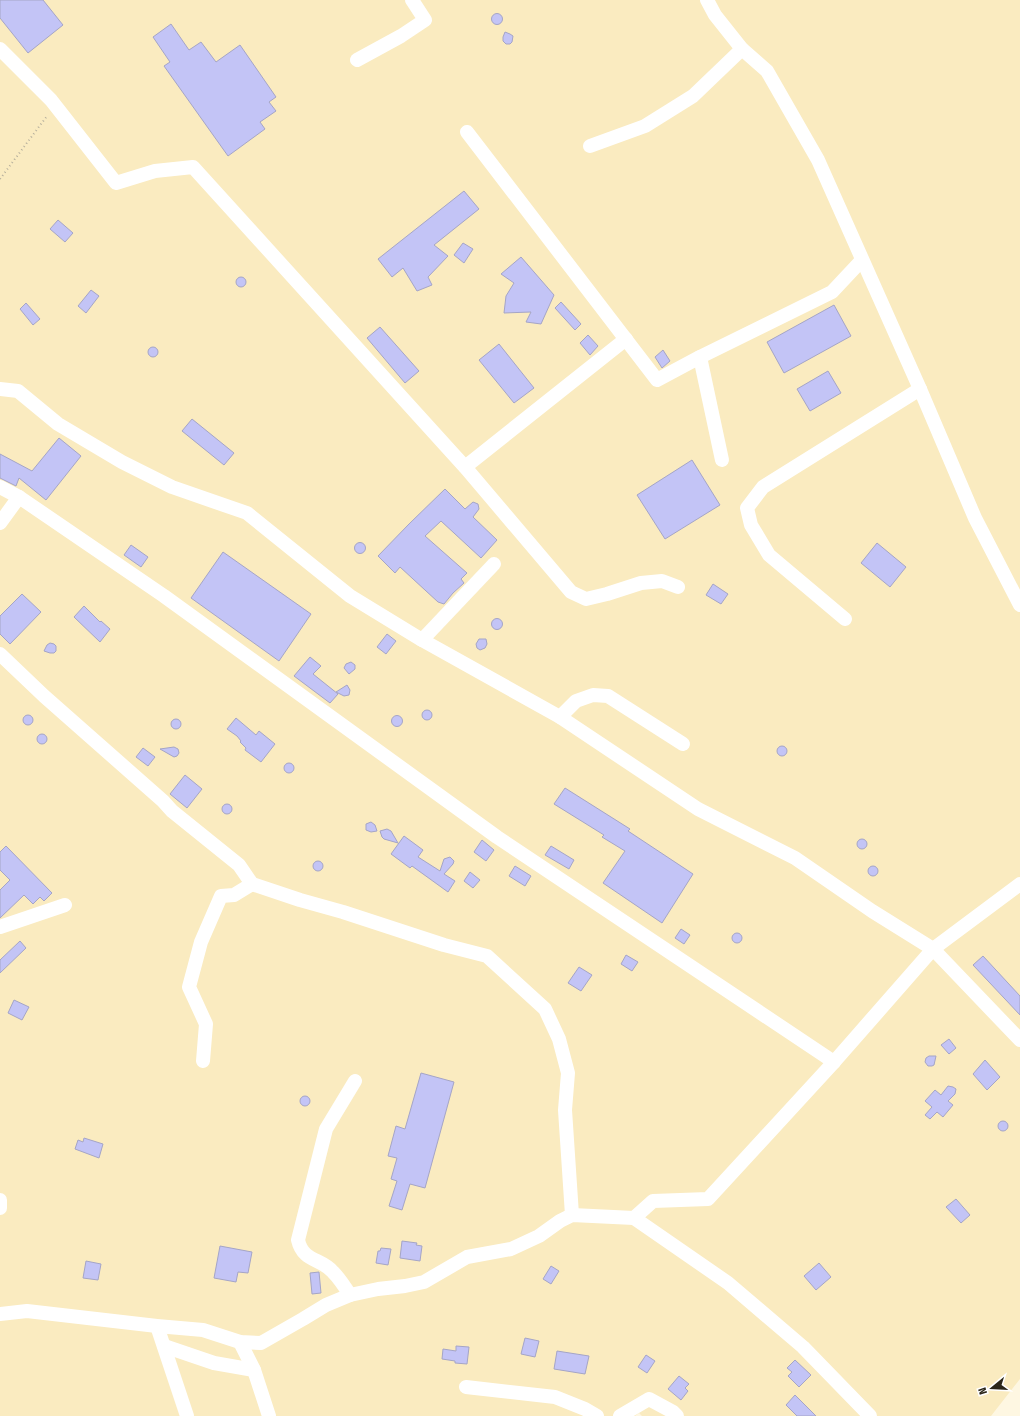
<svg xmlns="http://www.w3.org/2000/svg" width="1020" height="1416" font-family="'Fira Sans Condensed',sans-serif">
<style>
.built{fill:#faebc0}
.building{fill:#c3c4f6;stroke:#a5a5c6}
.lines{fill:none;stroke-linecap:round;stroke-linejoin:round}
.path{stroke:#b5af9c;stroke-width:2;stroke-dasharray:1 3;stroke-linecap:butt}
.minor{stroke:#fff;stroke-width:14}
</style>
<rect width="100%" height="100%" fill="#fef7e2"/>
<polygon class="built" points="0,0 1020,0 1020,1379 991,1416 642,1416 639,1413 635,1416 0,1416"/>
<g class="building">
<polygon points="0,0 43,0 63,25 28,53 0,18"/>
<circle cx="497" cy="19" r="5.5"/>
<polygon points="171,24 189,50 201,42 216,62 240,45 276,97 269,102 276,111 260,122 265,129 228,156 164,66 170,62 153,37"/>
<polygon points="505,32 510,34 513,36 512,42 510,44 506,44 503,41 503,37"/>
<polygon points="464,191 479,209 434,245 448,256 428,277 432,285 417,291 403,268 392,277 378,259"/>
<polygon points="58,220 73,233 65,242 50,229"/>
<polygon points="463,243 473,249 464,263 454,255"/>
<polygon points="521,257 554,295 541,324 526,322 531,312 504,313 506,296 514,283 501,274"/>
<circle cx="241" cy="282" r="5"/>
<polygon points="91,290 99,296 86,313 78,306"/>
<polygon points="561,302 581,324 575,330 555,308"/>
<polygon points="26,303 40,319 33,325 20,309"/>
<polygon points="834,305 851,336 784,373 767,342"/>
<polygon points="380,327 419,371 405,383 367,338"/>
<polygon points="588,335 598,346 590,355 580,343"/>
<polygon points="499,344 534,388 514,403 479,360"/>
<circle cx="153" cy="352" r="5"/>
<polygon points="663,350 670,361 662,368 655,357"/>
<polygon points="828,371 841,393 810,411 797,389"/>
<polygon points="192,419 234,453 224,465 182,431"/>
<polygon points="59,438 81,456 46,500 19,478 16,486 0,478 0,454 32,471"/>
<polygon points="692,460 720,505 665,539 637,495"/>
<polygon points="445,489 465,509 473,502 478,504 479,509 473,517 497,540 481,558 441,521 425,536 467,573 461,579 464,583 453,593 444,604 438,602 400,567 395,573 378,556 409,524"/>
<circle cx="360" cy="548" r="5.5"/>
<polygon points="877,543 906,567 890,587 861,563"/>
<polygon points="131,545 148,557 141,567 124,555"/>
<polygon points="223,552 311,614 279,661 191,598"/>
<polygon points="713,584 728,594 721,604 706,595"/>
<polygon points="22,594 41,612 10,644 0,634 0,616"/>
<polygon points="84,606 100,622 101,621 110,629 100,642 74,617"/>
<circle cx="497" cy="624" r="5.5"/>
<polygon points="387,634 396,641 386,654 377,647"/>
<polygon points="479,639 486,639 487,644 485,648 480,650 477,648 476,644"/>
<polygon points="50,643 54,644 56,646 56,651 54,653 50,653 44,651 47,645"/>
<polygon points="310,657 321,666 313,674 338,694 330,703 294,676"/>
<polygon points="351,662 355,665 355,669 349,674 344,668 346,664"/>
<polygon points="347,685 350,690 349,695 344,696 336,692"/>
<circle cx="427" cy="715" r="5"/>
<circle cx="28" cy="720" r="5"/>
<circle cx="397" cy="721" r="5.5"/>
<polygon points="236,718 256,735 259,731 275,744 261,762 245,750 246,748 240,742 241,741 237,736 227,729"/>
<circle cx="176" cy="724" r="5"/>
<circle cx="42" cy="739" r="5"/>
<circle cx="782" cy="751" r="5"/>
<polygon points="174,747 178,749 179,753 177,756 174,757 160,749"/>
<polygon points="143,748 155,757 148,766 136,757"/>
<circle cx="289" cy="768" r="5"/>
<polygon points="185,775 202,789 187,808 170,794"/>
<polygon points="565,788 630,829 628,831 693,874 662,923 603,883 625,851 602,837 604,835 554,804"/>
<circle cx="227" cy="809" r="5"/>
<polygon points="371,822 375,825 377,831 371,832 366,830 366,824"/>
<polygon points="387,829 391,831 398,843 384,839 382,837 380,831"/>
<polygon points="404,836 423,850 418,857 440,871 444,859 450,857 454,861 453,864 444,874 455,881 448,892 412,866 410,868 391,854"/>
<circle cx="862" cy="844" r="5"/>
<polygon points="482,840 494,850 486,861 474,852"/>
<polygon points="6,846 52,893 44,901 40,897 33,904 24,895 0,918 0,890 10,880 0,870 0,852"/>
<polygon points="551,846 574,860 569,869 545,855"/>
<circle cx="318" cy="866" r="5"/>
<circle cx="873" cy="871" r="5"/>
<polygon points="515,866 531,876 525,886 509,876"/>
<polygon points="470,872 480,880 473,888 464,881"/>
<polygon points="681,929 690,935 684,944 675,938"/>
<circle cx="737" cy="938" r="5"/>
<polygon points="20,941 26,948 0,973 0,960"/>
<polygon points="626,955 638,962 632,971 621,964"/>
<polygon points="983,956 1020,996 1020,1015 973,965"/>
<polygon points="579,967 592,975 581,991 568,983"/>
<polygon points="14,1000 29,1007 22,1020 8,1013"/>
<polygon points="949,1039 956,1048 949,1054 941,1045"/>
<polygon points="929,1056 936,1056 934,1065 932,1066 928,1066 925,1062 926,1058"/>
<polygon points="985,1060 1000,1077 987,1090 973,1074"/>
<polygon points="421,1073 454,1082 425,1188 410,1184 402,1210 389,1206 397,1181 391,1179 397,1158 388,1156 396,1126 405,1129"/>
<polygon points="948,1086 953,1087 956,1089 955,1094 948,1101 953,1105 943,1117 937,1112 930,1119 925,1115 932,1107 925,1101 935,1090 941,1095"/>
<circle cx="305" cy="1101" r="5"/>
<circle cx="1003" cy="1126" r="5"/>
<polygon points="84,1138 103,1144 99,1158 75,1149 78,1140 83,1142"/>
<polygon points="956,1199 970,1215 961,1223 946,1207"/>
<polygon points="402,1241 417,1243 416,1245 422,1246 420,1261 400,1258"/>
<polygon points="220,1246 252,1252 248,1273 238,1272 236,1282 214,1278"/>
<polygon points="381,1248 391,1249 388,1265 376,1263 378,1251 380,1251"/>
<polygon points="86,1261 101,1264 98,1280 83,1278"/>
<polygon points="819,1263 831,1277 816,1290 804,1276"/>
<polygon points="551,1266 559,1271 551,1284 543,1279"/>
<polygon points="319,1272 321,1293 312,1294 310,1273"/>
<polygon points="525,1338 539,1341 535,1357 521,1354"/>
<polygon points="456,1346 469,1347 467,1364 455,1363 455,1361 442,1359 443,1349 456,1351"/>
<polygon points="557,1351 589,1356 585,1374 554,1369"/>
<polygon points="646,1355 655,1361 647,1373 638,1367"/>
<polygon points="795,1360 811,1375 799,1387 788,1376 792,1372 787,1368"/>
<polygon points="679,1376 689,1384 685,1388 688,1391 681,1400 668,1389"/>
<polygon points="795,1395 816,1416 797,1416 786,1405"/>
</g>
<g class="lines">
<polyline class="path" points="0,179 47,116"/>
<g class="minor">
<polyline points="707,0 715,15 742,49 767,71 818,160 920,389 975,518 1020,605"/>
<polyline points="0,49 51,100 116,183 155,171 193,167 465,467 571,592 586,599 607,594 641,583 662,581 678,587"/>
<polyline points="357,60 401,36 425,20 412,0"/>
<polyline points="467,132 657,380 700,357 832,292 862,260"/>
<polyline points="590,146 645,126 693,96 742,49"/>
<polyline points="700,357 722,460"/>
<polyline points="0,389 18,391 58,424 122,462 172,487 247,513 350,596 422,640 560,717 698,809 795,858 872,911 933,949 1020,1040"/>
<polyline points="465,467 626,339"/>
<polyline points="0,487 19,497 164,596 497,837 834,1062"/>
<polyline points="0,523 19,497"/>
<polyline points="845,619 769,555 751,525 747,508 763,487 920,389"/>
<polyline points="422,640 494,564"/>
<polyline points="0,654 44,696 163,801 172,811 239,865 252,884 300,900 343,912 444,945 487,956 545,1009 559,1039 568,1073 565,1110 572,1215"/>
<polyline points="560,717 576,701 593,695 608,696 683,744"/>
<polyline points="0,927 65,905"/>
<polyline points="203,1061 206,1024 189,987 201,942 221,896 234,895 252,884"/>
<polyline points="0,1200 0,1208"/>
<polyline points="634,1218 653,1201 708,1199 834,1062 933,949 1020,884"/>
<path d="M 350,1295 C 345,1287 340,1279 333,1272 C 321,1258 303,1262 298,1240 L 326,1129 L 355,1081"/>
<polyline points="0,1314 27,1311 157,1326 203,1330 240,1342 261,1343 303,1319 326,1305 350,1295 378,1289 405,1286 424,1282 467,1257 511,1249 539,1236 560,1221 572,1215 634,1218 728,1283 803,1347 870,1416"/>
<polyline points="157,1326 187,1416"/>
<polyline points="240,1342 254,1370 269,1416"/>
<polyline points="164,1346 214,1363 254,1370"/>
<polyline points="466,1387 555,1397 585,1409 597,1416"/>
<polyline points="620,1416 649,1399 673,1412 677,1416"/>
</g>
</g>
<g transform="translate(992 1388) rotate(252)" stroke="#ffffff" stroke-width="3" paint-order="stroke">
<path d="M0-3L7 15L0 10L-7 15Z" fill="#2b2619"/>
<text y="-6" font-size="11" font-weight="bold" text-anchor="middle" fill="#2b2619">N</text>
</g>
</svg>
